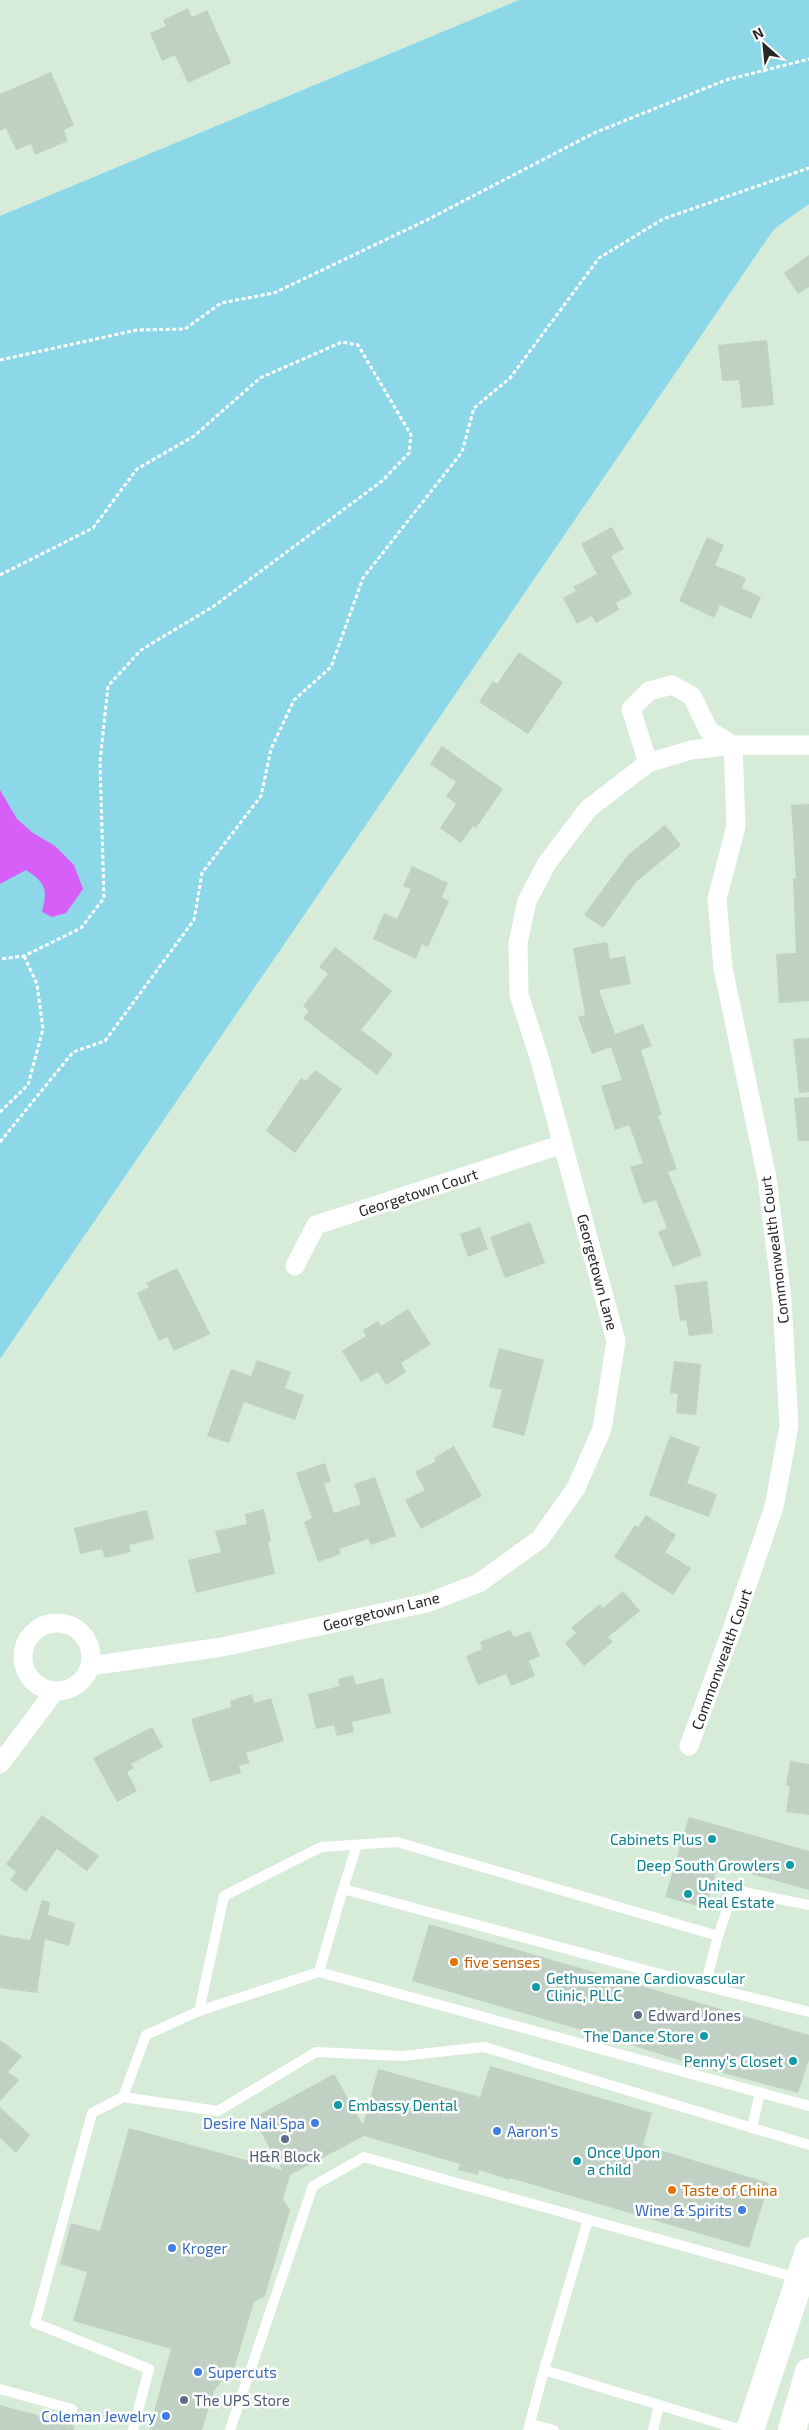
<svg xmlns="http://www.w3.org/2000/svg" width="809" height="2430" font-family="'Exo 2',sans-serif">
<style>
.green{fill:#8dd8e8}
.water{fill:#d65ff8}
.building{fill:#c0d0c2}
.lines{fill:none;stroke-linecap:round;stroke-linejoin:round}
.path{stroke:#fff;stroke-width:3;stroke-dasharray:4 2.5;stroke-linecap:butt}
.lane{stroke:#fff;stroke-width:10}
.street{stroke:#fff;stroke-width:19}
.secondary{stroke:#fff;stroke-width:28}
.culture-dot{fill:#0f9aa8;stroke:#fff;stroke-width:2}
.food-dot{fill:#e8710a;stroke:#fff;stroke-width:2}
.service-dot{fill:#5c6f8a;stroke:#fff;stroke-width:2}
.shop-dot{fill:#3f7fe0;stroke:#fff;stroke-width:2}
.labels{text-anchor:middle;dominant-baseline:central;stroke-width:5;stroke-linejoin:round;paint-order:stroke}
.street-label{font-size:15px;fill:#272727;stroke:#fff}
.culture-label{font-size:15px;fill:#0d838f;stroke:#fff;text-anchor:end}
.food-label{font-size:15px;fill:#c56008;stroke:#fff;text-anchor:start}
.service-label{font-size:15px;fill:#4e5e75;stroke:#fff;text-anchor:start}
.shop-label{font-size:15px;fill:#366cbe;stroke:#fff;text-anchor:end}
</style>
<rect width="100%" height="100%" fill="#d6ebd8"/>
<polygon class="green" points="519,0 809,0 809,204 774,229 0,1359 0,216"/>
<path class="water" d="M 0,790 L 17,819 L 33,833 L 55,846 L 74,865 L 83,889 L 66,913 L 52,917 L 42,912 C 48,890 46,883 26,870 L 0,884 Z"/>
<g class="building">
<polygon points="188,8 192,17 207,10 231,63 188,83 175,55 162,61 150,33 166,26 163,20"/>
<polygon points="51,72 74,125 64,130 68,141 35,155 31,144 16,150 6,128 0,131 0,94"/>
<polygon points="809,255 809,287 798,294 784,273"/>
<polygon points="767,340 774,405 742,408 739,380 722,381 718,345"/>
<polygon points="612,527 624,549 611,556 632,594 616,603 619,610 596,623 592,616 577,624 563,598 576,591 573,587 597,574 581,544"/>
<polygon points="707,537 724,545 715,565 746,578 742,588 761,597 751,619 720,605 714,618 679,601"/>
<polygon points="519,652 563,682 528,734 479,702 493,681 497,684"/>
<polygon points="442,746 503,789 476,828 473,826 461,843 440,828 456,804 446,796 456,782 430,764"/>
<polygon points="809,804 809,1001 779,1003 776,954 796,953 793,879 796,878 791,805"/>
<polygon points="665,825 681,845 636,882 603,928 584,915 628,855"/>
<polygon points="412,866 448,883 442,897 449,901 428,947 422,944 416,959 373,939 384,913 397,919 411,889 403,886"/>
<polygon points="607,942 610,959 625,956 631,984 599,990 615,1034 643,1024 652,1046 641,1050 662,1115 658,1116 677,1169 668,1172 702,1255 673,1267 658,1232 667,1228 656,1200 643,1204 630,1167 643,1163 629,1125 615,1130 601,1086 622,1080 611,1047 592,1054 578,1017 585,1015 573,948"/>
<polygon points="335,947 392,991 361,1030 393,1054 377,1075 303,1018 309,1011 303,1006 328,974 319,967"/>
<polygon points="809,1038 809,1092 799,1093 793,1039"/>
<polygon points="315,1070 342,1089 295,1153 266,1131 301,1078 306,1081"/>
<polygon points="809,1097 809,1141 798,1141 794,1098"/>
<polygon points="530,1222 545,1263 505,1278 490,1237"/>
<polygon points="480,1227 488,1249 468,1257 460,1234"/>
<polygon points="177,1268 210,1334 174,1351 167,1337 159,1341 137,1293 149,1287 146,1283"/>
<polygon points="707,1281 713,1333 689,1336 686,1320 680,1321 675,1285"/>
<polygon points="408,1309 431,1344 401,1363 406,1372 386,1385 378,1372 361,1382 342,1351 366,1336 363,1330 378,1321 381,1326"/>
<polygon points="499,1348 544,1360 524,1436 492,1427 502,1390 489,1387"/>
<polygon points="257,1360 291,1372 285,1388 304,1395 295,1420 244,1402 229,1443 207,1436 231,1369 251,1376"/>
<polygon points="674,1361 701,1364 696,1415 676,1413 678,1394 670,1393"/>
<polygon points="670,1436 700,1447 687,1483 717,1494 709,1517 649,1495"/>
<polygon points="454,1446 482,1496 421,1529 405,1500 425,1490 415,1472 436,1461 434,1458"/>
<polygon points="325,1463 331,1481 324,1484 334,1513 361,1504 354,1484 375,1477 396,1536 371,1545 368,1539 339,1549 341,1554 318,1562 304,1522 312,1518 296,1473"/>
<polygon points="264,1509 271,1541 268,1542 275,1574 196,1593 188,1560 221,1552 215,1531 247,1524 245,1514"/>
<polygon points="147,1510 154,1539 129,1545 131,1552 105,1558 102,1549 80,1554 74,1528"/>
<polygon points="646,1515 676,1535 665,1552 691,1568 673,1595 614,1557 635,1525 638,1527"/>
<polygon points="623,1591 640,1611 608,1637 613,1642 584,1666 565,1643 576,1633 571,1628 600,1604 603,1608"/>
<polygon points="510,1630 514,1637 530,1631 540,1656 529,1661 535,1676 511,1686 506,1674 478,1685 466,1656 482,1649 480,1642"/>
<polygon points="353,1675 356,1685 383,1678 391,1713 352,1722 354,1732 337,1736 334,1725 316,1729 308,1694 340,1686 338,1679"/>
<polygon points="252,1694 254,1703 271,1698 284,1741 246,1753 250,1763 239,1766 241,1773 210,1782 191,1719 231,1707 230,1701"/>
<polygon points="152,1727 163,1747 131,1764 134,1768 127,1772 137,1791 117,1802 93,1758"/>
<polygon points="790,1761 809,1764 809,1815 786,1812 790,1786 786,1786"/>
<polygon points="42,1815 99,1856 87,1871 57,1849 26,1892 10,1880 16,1872 6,1864"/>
<polygon points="689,1817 809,1851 809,1890 718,1865 706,1908 665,1897"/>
<polygon points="42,1900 50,1902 48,1915 75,1923 69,1946 45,1939 37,1993 0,1988 0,1935 30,1940"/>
<polygon points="429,1924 809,2035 809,2060 798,2093 711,2070 599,2035 412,1981"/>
<polygon points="0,2040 22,2056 8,2072 19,2080 0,2101"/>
<polygon points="490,2066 652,2113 643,2145 769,2183 749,2248 510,2178 510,2180 479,2170 478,2175 458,2170 460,2164 364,2136 290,2175 283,2199 290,2210 265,2296 254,2302 235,2366 214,2391 202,2430 149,2430 171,2349 73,2321 87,2272 60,2264 71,2223 100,2231 129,2128 282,2170 253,2118 334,2074 363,2125 378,2069 480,2097"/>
<polygon points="0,2107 30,2135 16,2153 0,2138"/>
<polygon points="0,2405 74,2425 74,2430 0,2430"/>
</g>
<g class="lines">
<g class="path">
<polyline points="0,360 137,330 185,329 221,303 274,293 429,219 594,133 726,80 809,59"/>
<polyline points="0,575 93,528 137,469 194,436 260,378 342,342 358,345 411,435 409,453 382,481 214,606 141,650 108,686 100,762 104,898 81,928 24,956 0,959"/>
<polyline points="0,1112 28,1085 43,1029 37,984 24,956"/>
<polyline points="0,1142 73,1052 105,1041 194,920 202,873 261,796 271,749 294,700 331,667 363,578 462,452 474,408 510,378 599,258 663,219 809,168"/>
</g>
<g class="lane">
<polyline points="343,1889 357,1845"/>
<polyline points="809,1905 734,1890 718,1936 397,1842 321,1847 224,1896 199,2011 146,2035 123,2097 218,2111 316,2052 402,2056 484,2047 809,2145"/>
<polyline points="718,1936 705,1986 809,2012"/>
<polyline points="319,1972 343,1889 705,1986"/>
<polyline points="199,2011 319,1972 809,2106"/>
<polyline points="123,2097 92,2113 35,2323 149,2369 133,2430"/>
<polyline points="752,2128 760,2092"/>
<polyline points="544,2370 588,2220"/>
<polyline points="0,2389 72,2409"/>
<polyline points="530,2424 554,2430"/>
<polyline points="230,2430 313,2186 364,2157 798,2278"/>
<polyline points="528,2430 544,2370 742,2430"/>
<polyline points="653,2430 659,2405"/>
</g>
<g class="street">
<polyline points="648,763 631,709 649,691 672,685 692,696 709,731 733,745 736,826 717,899 723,968 767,1178 782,1300 789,1426 774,1507 731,1632 689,1746"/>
<polyline points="295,1266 316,1225 563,1144"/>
<circle cx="57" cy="1657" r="34"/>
<polyline points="90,1666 222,1647 427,1603 479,1583 540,1539 576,1488 602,1429 616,1341 540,1060 519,995 518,943 527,901 547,863 588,809 648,763 691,750 733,745 809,745"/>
<polyline points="0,1764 55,1691"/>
</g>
<g class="secondary">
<polyline points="750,2430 809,2251"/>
<polyline points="792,2430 809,2372"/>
</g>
</g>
<g class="culture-dot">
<circle cx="712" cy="1839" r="5"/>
<circle cx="790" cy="1865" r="5"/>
<circle cx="688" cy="1894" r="5"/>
<circle cx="536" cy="1987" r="5"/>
<circle cx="704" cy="2036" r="5"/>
<circle cx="793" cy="2061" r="5"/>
<circle cx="338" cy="2105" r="5"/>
<circle cx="577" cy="2161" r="5"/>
</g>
<g class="food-dot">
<circle cx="454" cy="1962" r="5"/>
<circle cx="672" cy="2190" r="5"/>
</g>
<g class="service-dot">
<circle cx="638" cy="2015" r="5"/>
<circle cx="285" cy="2139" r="5"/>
<circle cx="184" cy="2400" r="5"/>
</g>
<g class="shop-dot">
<circle cx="315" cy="2123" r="5"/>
<circle cx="497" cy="2131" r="5"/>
<circle cx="742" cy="2210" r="5"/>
<circle cx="172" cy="2248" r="5"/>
<circle cx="198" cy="2372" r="5"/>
<circle cx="166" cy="2416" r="5"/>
</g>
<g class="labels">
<g class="street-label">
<text transform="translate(418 1192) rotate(-18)">Georgetown Court</text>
<text transform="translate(774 1250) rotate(-97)">Commonwealth Court</text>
<text transform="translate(598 1272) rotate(75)">Georgetown Lane</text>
<text transform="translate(381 1611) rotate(-14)">Georgetown Lane</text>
<text transform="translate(721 1659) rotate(-70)">Commonwealth Court</text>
</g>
<g class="culture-label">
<text x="702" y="1839">Cabinets Plus</text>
<text x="780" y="1865">Deep South Growlers</text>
<text x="698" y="1885" text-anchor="start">United<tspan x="698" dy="17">Real Estate</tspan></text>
<text x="546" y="1978" text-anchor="start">Gethusemane Cardiovascular<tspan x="546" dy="17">Clinic, PLLC</tspan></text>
<text x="694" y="2036">The Dance Store</text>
<text x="783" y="2061">Penny's Closet</text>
<text x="348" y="2105" text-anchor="start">Embassy Dental</text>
<text x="587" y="2152" text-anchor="start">Once Upon<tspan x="587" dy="17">a child</tspan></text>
</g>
<g class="food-label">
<text x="464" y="1962">five senses</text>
<text x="682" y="2190">Taste of China</text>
</g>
<g class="service-label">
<text x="648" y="2015">Edward Jones</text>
<text x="285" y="2156" text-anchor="middle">H&amp;R Block</text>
<text x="194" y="2400">The UPS Store</text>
</g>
<g class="shop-label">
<text x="305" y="2123">Desire Nail Spa</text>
<text x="507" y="2131" text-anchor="start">Aaron's</text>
<text x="732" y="2210">Wine &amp; Spirits</text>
<text x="182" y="2248" text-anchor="start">Kroger</text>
<text x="208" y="2372" text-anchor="start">Supercuts</text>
<text x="156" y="2416">Coleman Jewelry</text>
</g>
</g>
<g transform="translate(764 45) rotate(333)" stroke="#ffffff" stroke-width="4" paint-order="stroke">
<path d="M0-4L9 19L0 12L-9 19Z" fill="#272727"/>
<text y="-8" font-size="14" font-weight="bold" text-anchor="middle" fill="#272727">N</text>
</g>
</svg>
